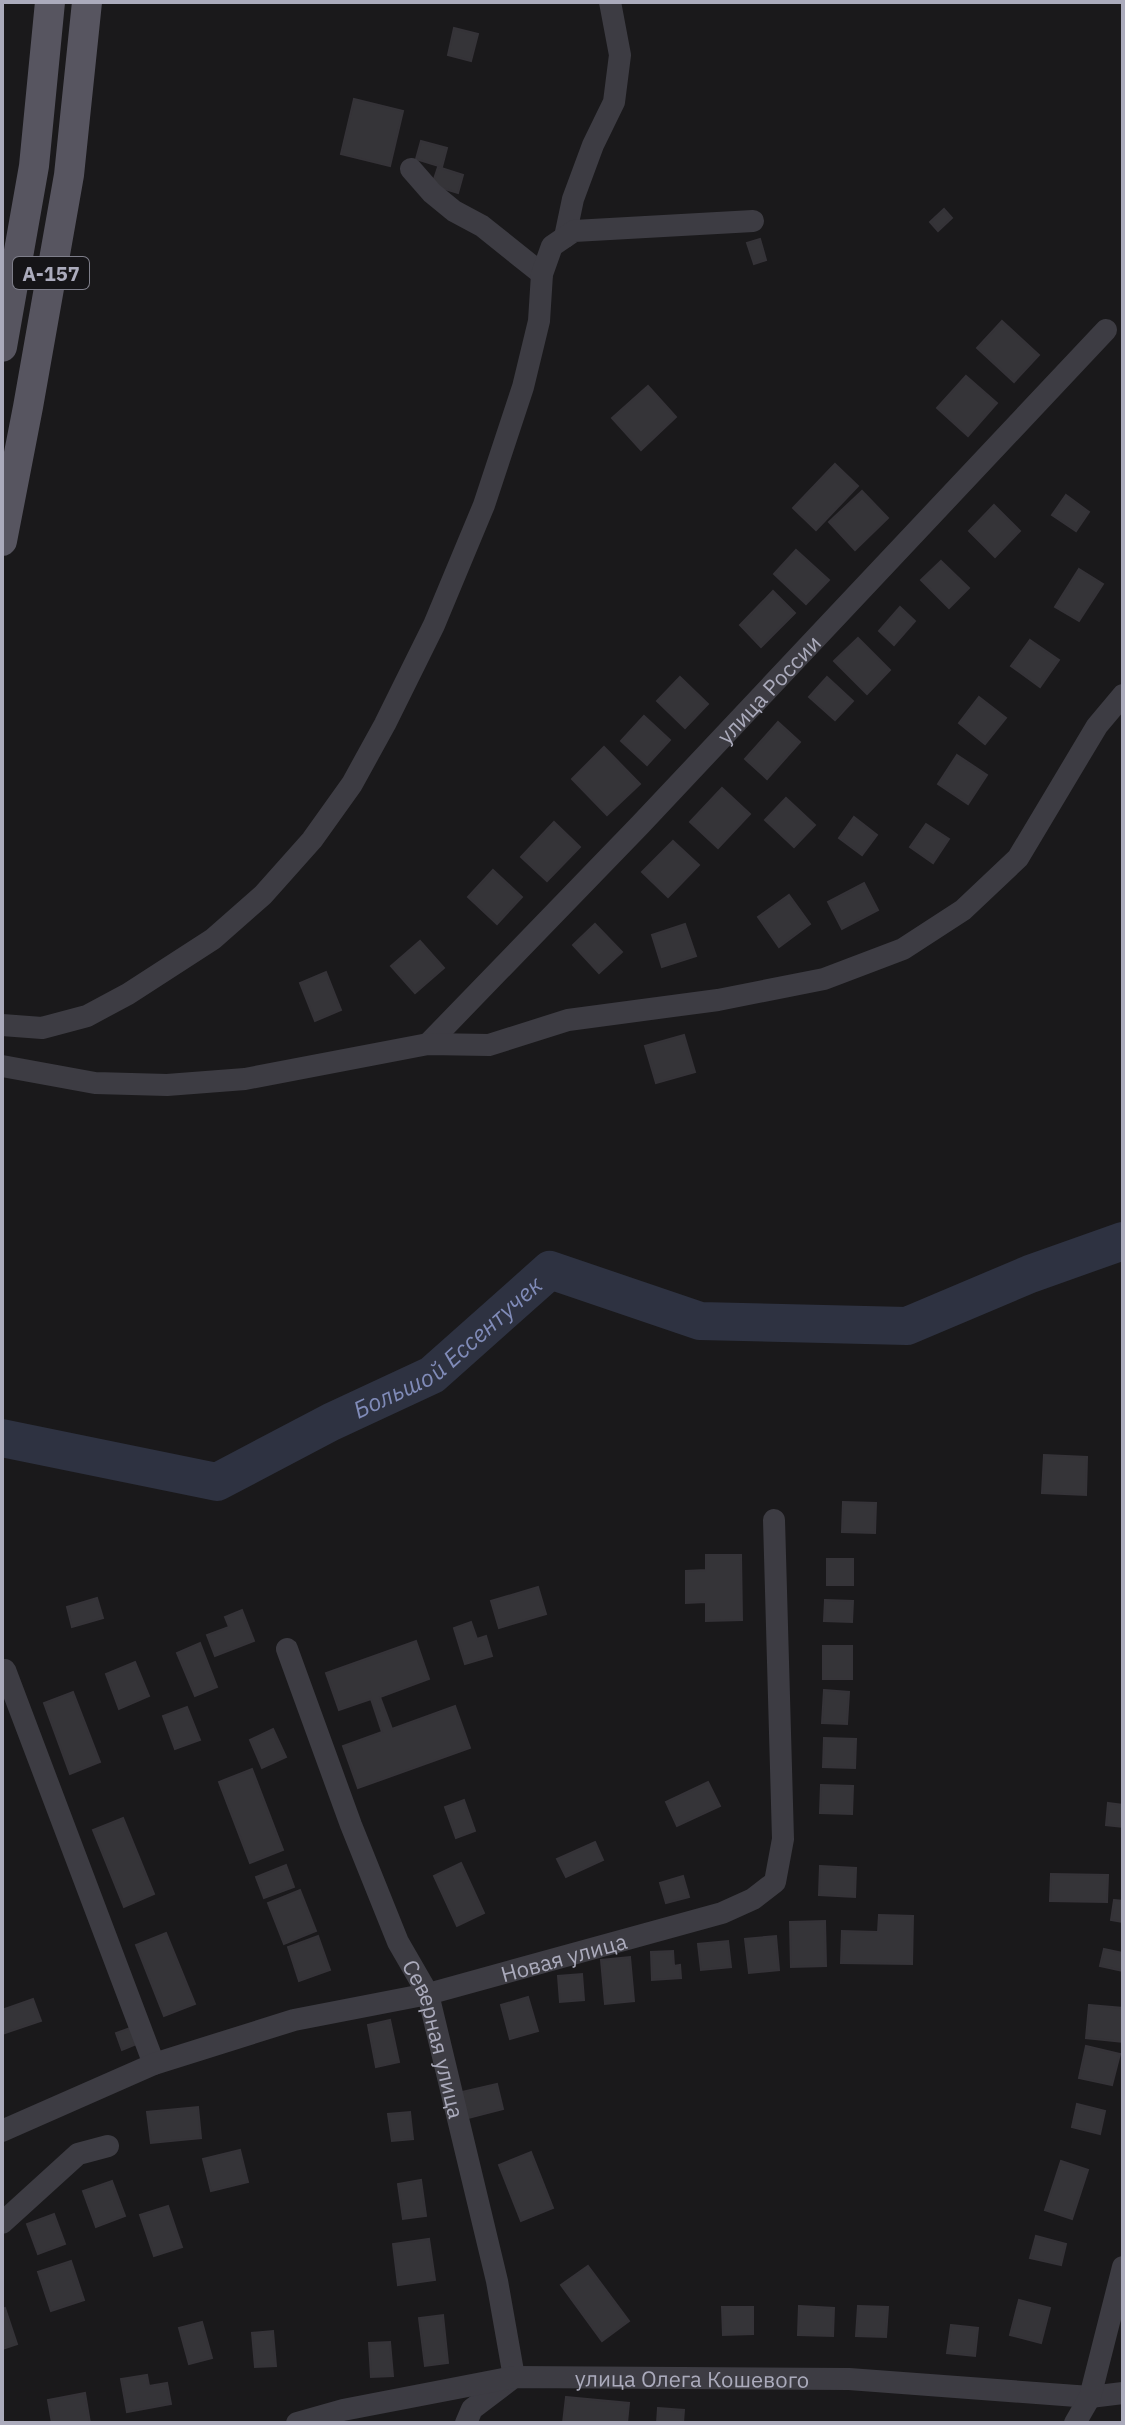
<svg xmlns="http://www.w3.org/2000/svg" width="1125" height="2425" font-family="'IBM Plex Sans',sans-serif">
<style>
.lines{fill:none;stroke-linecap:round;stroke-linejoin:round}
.river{stroke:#2e3241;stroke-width:38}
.building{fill:#353438;stroke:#353338;stroke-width:2}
.minor{stroke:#3d3c43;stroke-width:22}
.major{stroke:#575560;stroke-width:30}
.labels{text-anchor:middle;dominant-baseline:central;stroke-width:8;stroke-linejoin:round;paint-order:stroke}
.shield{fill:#151417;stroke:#7e7e8a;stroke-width:2}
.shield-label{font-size:20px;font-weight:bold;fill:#ababbc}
.street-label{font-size:22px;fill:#ababbc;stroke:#151417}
.water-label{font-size:24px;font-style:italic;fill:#808bb8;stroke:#151417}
</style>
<rect width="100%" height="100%" fill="#1a191b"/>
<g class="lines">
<path class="river" id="s1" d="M 2,1438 L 217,1482 L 331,1422 L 432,1375 L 550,1270 L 700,1321 L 907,1326 L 1030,1274 L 1123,1241"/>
</g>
<g class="building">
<polygon points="454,28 478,34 471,61 448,55"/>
<polygon points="354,99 403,111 390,166 341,154"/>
<polygon points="421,141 447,148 442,167 416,159"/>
<polygon points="438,167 463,175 458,193 432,185"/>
<polygon points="944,209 952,218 938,231 930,222"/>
<polygon points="760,239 766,260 754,264 747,243"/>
<polygon points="1002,321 1039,355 1014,382 977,348"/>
<polygon points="966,376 997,403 968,436 937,408"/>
<polygon points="648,386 676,417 641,450 612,418"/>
<polygon points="835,464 858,486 816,530 793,508"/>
<polygon points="862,491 888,518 855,550 829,522"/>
<polygon points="1066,495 1089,512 1076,531 1052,515"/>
<polygon points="994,505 1020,531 995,557 969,531"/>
<polygon points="796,550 829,580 806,604 774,574"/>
<polygon points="941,561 969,588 949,608 921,580"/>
<polygon points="1079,569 1103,584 1079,621 1055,607"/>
<polygon points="773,591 795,613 761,647 740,625"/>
<polygon points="900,607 915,621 894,645 879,631"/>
<polygon points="858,638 890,670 867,694 834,661"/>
<polygon points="1030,640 1059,660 1040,687 1011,666"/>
<polygon points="680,677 708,704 685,728 657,701"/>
<polygon points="827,677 853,701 835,720 809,697"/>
<polygon points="979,697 1006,718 985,744 959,723"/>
<polygon points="644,716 670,740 647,765 621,741"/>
<polygon points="778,722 800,742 767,779 745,759"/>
<polygon points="604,747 640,784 607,815 572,779"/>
<polygon points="957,755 987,775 968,804 938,784"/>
<polygon points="722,788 750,814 718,848 690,822"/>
<polygon points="786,798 815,825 794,847 765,820"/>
<polygon points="854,817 877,835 862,855 839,838"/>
<polygon points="554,822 580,847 547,881 521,857"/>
<polygon points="926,824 949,839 933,863 910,847"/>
<polygon points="673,841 699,865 668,897 642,872"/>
<polygon points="493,870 522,897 497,924 468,897"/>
<polygon points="864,883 878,910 842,929 828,902"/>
<polygon points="789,895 810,924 779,947 758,917"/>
<polygon points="595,924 622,952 599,973 573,945"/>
<polygon points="685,924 696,956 662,967 652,935"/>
<polygon points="420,941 444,968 415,993 391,966"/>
<polygon points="326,972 341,1010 315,1021 300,983"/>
<polygon points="684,1035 695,1072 656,1083 645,1046"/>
<polygon points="1044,1455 1087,1457 1086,1495 1042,1493"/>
<polygon points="843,1502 876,1503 875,1533 842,1532"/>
<polygon points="706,1555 741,1555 742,1620 706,1621 706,1602 686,1603 686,1571 706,1570"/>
<rect x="827" y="1559" width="26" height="26"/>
<polygon points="538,1587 546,1614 499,1628 491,1601"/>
<polygon points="97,1598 103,1618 72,1627 67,1607"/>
<polygon points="825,1600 853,1601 852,1622 824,1621"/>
<polygon points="242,1610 254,1641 215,1656 207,1635 229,1627 225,1617"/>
<polygon points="471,1622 477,1639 486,1636 492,1656 465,1664 454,1628"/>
<polygon points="416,1641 429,1679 380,1697 392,1729 455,1706 470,1748 358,1788 343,1746 382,1732 371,1699 339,1710 326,1673"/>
<polygon points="200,1643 217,1687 195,1696 177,1653"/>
<rect x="823" y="1646" width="29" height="33"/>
<polygon points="135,1662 149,1696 119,1709 106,1674"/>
<polygon points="824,1690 849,1692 847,1724 822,1723"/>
<polygon points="73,1692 100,1762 70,1774 44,1703"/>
<polygon points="187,1707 200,1740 175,1749 163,1716"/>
<polygon points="273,1729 286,1757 262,1768 250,1740"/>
<polygon points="824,1738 856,1739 855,1768 823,1767"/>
<polygon points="252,1769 283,1850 250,1863 219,1782"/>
<polygon points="708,1782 720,1806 677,1826 666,1802"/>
<polygon points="821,1785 853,1786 852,1814 820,1813"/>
<polygon points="464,1800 475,1831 456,1838 445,1807"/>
<polygon points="1108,1803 1123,1805 1123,1827 1106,1825"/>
<polygon points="123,1818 154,1894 124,1907 93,1830"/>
<polygon points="595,1842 603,1860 566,1877 557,1859"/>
<polygon points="461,1863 484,1913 457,1926 434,1876"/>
<polygon points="286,1865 294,1887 264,1898 256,1877"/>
<polygon points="820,1866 856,1868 855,1897 819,1895"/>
<polygon points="1051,1874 1108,1875 1107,1902 1050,1901"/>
<polygon points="683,1876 689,1897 666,1903 660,1883"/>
<polygon points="300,1890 316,1931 284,1944 268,1903"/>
<polygon points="1114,1900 1123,1901 1123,1922 1111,1920"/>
<polygon points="879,1915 913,1916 912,1964 841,1963 842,1931 878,1932"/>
<polygon points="825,1921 826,1966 791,1967 790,1922"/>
<polygon points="166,1933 195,2004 164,2016 136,1945"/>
<polygon points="318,1936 330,1970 299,1981 288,1947"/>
<polygon points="776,1936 779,1970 749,1973 745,1939"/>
<polygon points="728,1941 731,1967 701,1970 698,1944"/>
<polygon points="1104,1949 1123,1953 1123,1971 1100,1966"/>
<polygon points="673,1951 674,1966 680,1965 681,1978 652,1980 651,1952"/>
<polygon points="630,1957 634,2001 605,2004 601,1960"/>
<polygon points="582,1974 584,2000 560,2002 558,1976"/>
<polygon points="528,1997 538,2031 510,2039 501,2005"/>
<polygon points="33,1999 41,2021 2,2034 2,2010"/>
<polygon points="1089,2005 1123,2008 1123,2042 1086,2038"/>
<polygon points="390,2020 399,2062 376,2067 368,2025"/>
<polygon points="133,2027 139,2043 122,2050 116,2033"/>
<polygon points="1086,2046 1120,2054 1112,2085 1079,2078"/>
<polygon points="497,2084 503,2109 468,2118 462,2092"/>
<polygon points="1077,2104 1105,2111 1100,2134 1072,2127"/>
<polygon points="198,2107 201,2138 151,2143 147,2112"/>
<polygon points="410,2112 413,2139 392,2141 388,2114"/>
<polygon points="240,2150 248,2182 211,2191 203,2159"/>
<polygon points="531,2152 553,2208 521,2221 499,2165"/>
<polygon points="1061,2161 1088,2170 1072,2219 1045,2210"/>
<polygon points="421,2180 426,2216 403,2219 398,2184"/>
<polygon points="112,2181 125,2216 96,2227 83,2191"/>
<polygon points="168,2206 182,2247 154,2256 140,2215"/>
<polygon points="54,2214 65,2244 38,2254 27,2224"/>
<polygon points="1036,2236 1066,2244 1061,2265 1030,2258"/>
<polygon points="429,2239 435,2280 398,2285 393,2244"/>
<polygon points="71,2261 84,2300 51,2311 38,2272"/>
<polygon points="588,2266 629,2321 602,2341 561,2285"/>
<polygon points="1019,2300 1050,2308 1041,2343 1010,2335"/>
<polygon points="799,2306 834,2308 833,2336 798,2335"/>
<polygon points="858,2306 888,2307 886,2337 856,2336"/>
<polygon points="722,2307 753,2307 753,2334 723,2335"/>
<polygon points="5,2308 17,2344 2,2349 2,2309"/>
<polygon points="443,2315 448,2363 425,2366 419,2318"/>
<polygon points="202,2322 212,2358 189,2364 179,2328"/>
<polygon points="951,2325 978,2328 975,2356 947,2353"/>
<polygon points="273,2331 276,2366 255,2367 252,2333"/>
<polygon points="390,2342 393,2376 371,2377 369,2343"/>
<polygon points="147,2375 149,2386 167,2383 171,2404 127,2412 121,2379"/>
<polygon points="85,2393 90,2423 52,2423 48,2400"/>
<polygon points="566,2397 629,2403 627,2423 563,2423"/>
<polygon points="658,2408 684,2410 683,2423 657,2423"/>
</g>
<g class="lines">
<g class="minor">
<polyline points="411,169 432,193 454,211 482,226 542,274"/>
<polyline points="565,237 573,199 593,145 614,102 620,55 610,2"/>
<polyline points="2,1025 42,1028 87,1016 128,994 213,939 263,895 312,840 352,784 385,724 434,625 484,505 523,387 539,321 542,274 552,246 574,231 753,221"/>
<path id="s2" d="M 428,1044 L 640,825 L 1106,330"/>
<polyline points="2,1066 95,1083 167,1085 245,1079 428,1044 489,1045 568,1020 718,1000 824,979 903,949 963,910 1018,858 1097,726 1123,695"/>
<path id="s3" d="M 287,1649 L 351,1825 L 398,1942 L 428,1994 L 497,2281 L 514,2377 L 472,2409 L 466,2423"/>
<polyline points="5,1670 154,2064"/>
<path id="s4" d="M 2,2131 L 154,2064 L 294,2020 L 428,1994 L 722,1913 L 753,1899 L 775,1882 L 783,1839 L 774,1520"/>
<polyline points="2,2223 78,2154 108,2146"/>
<path id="s5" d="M 297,2423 L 343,2410 L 514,2377 L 849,2379 L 1090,2397 L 1123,2393"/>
<polyline points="1075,2423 1090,2397 1123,2267"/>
</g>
<g class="major">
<polyline points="2,347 34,166 50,2"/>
<polyline points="2,541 28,407 69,175 87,2"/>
</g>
</g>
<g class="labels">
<rect class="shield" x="13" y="257" width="76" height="32" rx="6"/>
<g class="shield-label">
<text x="51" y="273">А-157</text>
</g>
<g class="street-label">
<text stroke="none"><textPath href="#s2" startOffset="492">улица России</textPath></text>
<text stroke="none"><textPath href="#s4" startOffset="590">Новая улица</textPath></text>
<text stroke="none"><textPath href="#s3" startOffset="418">Северная улица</textPath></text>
<text stroke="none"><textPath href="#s5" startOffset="400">улица Олега Кошевого</textPath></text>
</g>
<g class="water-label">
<text stroke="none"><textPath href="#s1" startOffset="488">Большой Ессентучек</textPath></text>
</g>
</g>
<rect width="1125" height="2425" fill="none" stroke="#ababbc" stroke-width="8"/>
</svg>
